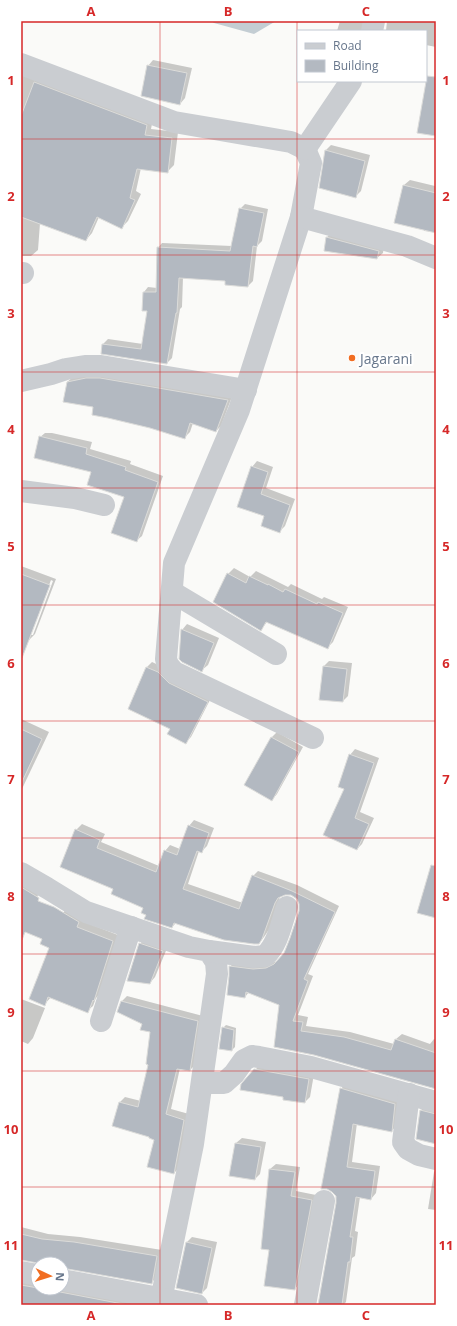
<svg xmlns="http://www.w3.org/2000/svg" width="457" height="1326" font-family="'Open Sans',sans-serif">
<style>
.water{fill:#c3cdd3}
.shadow{fill:#0003;fill-rule:evenodd}
.building{fill:#b3b9c1;stroke:#dcdcda}
.lines{fill:none;stroke-linecap:round;stroke-linejoin:round}
.street{stroke:#cacdd1;stroke-width:22}
.grid{fill:none;stroke:#d62828;stroke-width:1;stroke-opacity:0.55}
.poi-dot{fill:#f16d21;stroke:#fff;stroke-width:1.5}
.labels{text-anchor:middle;dominant-baseline:central;stroke-width:4;stroke-linejoin:round;paint-order:stroke}
.poi-label{font-size:14px;fill:#67768b;stroke:#fff;text-anchor:start}
.neatline{fill:none;stroke:#d62828;stroke-width:1.5}
.grid-label{font-size:13px;text-anchor:middle;font-weight:bold;fill:#d62828}
</style>
<rect width="100%" height="100%" fill="#fafaf8"/>
<polygon class="water" points="211,21 276,21 254,34 214,23"/>
<g class="shadow">
<polygon points="340,21 365,21 366,31 337,31"/>
<polygon points="387,21 436,21 436,47 426,45 426,31 386,31"/>
<polygon points="153,60 192,68 185,98 180,104 148,66"/>
<polygon points="21,68 153,119 151,129 178,132 174,165 167,172 141,168 136,191 141,194 128,221 121,228 99,217 92,233 86,240 40,223 38,250 31,256 21,256"/>
<polygon points="331,145 370,155 361,191 355,197 326,150"/>
<polygon points="410,180 435,186 436,184 436,232 424,231 424,229 395,222 404,185"/>
<polygon points="245,204 268,209 262,241 257,246 253,281 248,286 226,280 183,277 182,307 180,309 172,358 167,363 103,344 108,339 143,344 148,310 144,292 148,287 157,288 158,248 162,243 232,246 240,209"/>
<polygon points="333,232 384,246 383,253 377,258 327,237"/>
<polygon points="92,373 233,394 221,426 216,431 193,423 190,432 185,437 94,406 67,382 73,377"/>
<polygon points="45,433 52,433 92,442 90,449 131,461 130,464 163,476 142,536 136,541 125,496 92,471 39,438"/>
<polygon points="257,461 273,467 266,488 295,499 285,526 279,532 265,516 252,467"/>
<path d="M 21,566 L 56,579 L 35,634 L 28,641 L 21,638 ZM 51,580 L 53,581 L 33,635 L 30,635 Z"/>
<polygon points="234,568 250,577 256,571 288,587 291,584 322,599 324,597 348,607 333,642 328,647 268,621 261,629 228,574"/>
<polygon points="187,624 219,638 208,665 202,670 182,630"/>
<polygon points="329,661 352,663 348,696 343,701 324,666"/>
<polygon points="152,662 163,667 212,696 191,737 186,742 171,728 146,668"/>
<polygon points="21,719 49,732 21,791"/>
<polygon points="277,732 303,747 277,794 272,800 245,784 272,737"/>
<polygon points="355,749 379,758 360,812 374,818 362,844 357,849 345,789 350,755"/>
<polygon points="194,820 214,828 207,846 202,851 199,851 188,884 243,903 253,876 258,871 297,885 339,906 308,974 313,976 298,1015 308,1017 306,1026 350,1032 394,1044 396,1039 402,1034 430,1044 434,1039 436,1040 436,1088 315,1054 281,1005 249,992 245,997 230,967 235,961 272,963 280,960 289,945 300,911 300,905 297,898 292,894 285,894 280,897 270,928 264,937 259,943 177,922 172,927 148,914 144,908 115,889 76,830 82,824 105,834 101,842 159,866 165,851 170,845 180,849 189,826"/>
<polygon points="21,879 40,890 21,938"/>
<polygon points="68,907 82,921 118,935 100,994 96,998 93,1006 87,1011 51,997 45,1004 63,913"/>
<polygon points="145,938 168,946 155,977 150,983 140,944"/>
<polygon points="127,996 203,1016 195,1065 190,1070 180,1068 171,1109 189,1114 179,1168 174,1173 155,1139 150,1136 113,1125 120,1102 125,1097 141,1101 149,1064 152,1032 143,1023 118,1011 122,1001"/>
<polygon points="21,999 45,1008 33,1038 28,1044 21,1041"/>
<polygon points="226,1025 236,1028 235,1047 232,1050 223,1028"/>
<polygon points="261,1064 314,1074 310,1097 305,1102 284,1096 255,1070"/>
<polygon points="346,1083 400,1098 397,1126 391,1131 357,1123 352,1162 380,1166 376,1193 371,1199 360,1197 355,1231 358,1232 355,1256 352,1258 346,1302 343,1305 323,1305 337,1203 341,1089"/>
<polygon points="426,1105 436,1108 436,1143 420,1111"/>
<polygon points="242,1138 266,1142 260,1174 255,1179 230,1175 236,1143"/>
<polygon points="276,1164 300,1167 296,1191 316,1195 300,1283 295,1289 270,1249 270,1169"/>
<polygon points="436,1170 436,1210 428,1209 434,1172"/>
<polygon points="21,1227 48,1234 80,1237 162,1250 157,1277 151,1283 62,1267 62,1264 45,1264 21,1259"/>
<polygon points="192,1237 217,1242 207,1288 202,1293 187,1242"/>
<polygon points="21,1277 38,1282 38,1288 62,1288 155,1305 21,1305"/>
</g>
<g class="building">
<polygon points="147,65 187,73 180,105 141,96"/>
<polygon points="427,76 436,77 436,136 417,133"/>
<polygon points="34,82 147,125 145,135 172,138 168,173 137,169 130,198 135,200 122,229 97,217 86,241 21,217 21,116"/>
<polygon points="325,150 365,161 356,198 319,188"/>
<polygon points="403,185 436,193 436,233 394,223"/>
<polygon points="239,208 264,213 257,247 253,246 248,287 225,285 225,281 179,278 177,313 176,313 167,364 101,354 102,344 141,349 147,311 142,311 143,292 156,292 157,247 230,251"/>
<polygon points="326,237 379,251 377,259 324,251"/>
<polygon points="86,378 100,378 228,400 216,432 190,423 185,439 150,428 108,418 92,415 93,407 63,402 67,382"/>
<polygon points="39,436 87,448 86,454 126,467 125,470 158,482 137,542 111,533 124,497 87,485 91,472 34,458"/>
<polygon points="251,466 268,472 261,494 290,505 280,533 261,526 264,516 237,507"/>
<polygon points="227,573 246,583 249,576 268,585 268,584 283,592 285,589 317,604 318,602 343,613 328,649 266,622 261,631 213,602"/>
<polygon points="21,574 50,585 22,658 21,658"/>
<polygon points="181,629 214,643 202,672 182,662 179,659"/>
<polygon points="323,666 347,669 343,702 319,700"/>
<polygon points="146,667 158,672 169,683 208,702 186,744 167,734 170,729 128,709"/>
<polygon points="21,729 42,739 21,784"/>
<polygon points="271,737 299,752 272,801 244,785"/>
<polygon points="349,754 374,763 355,818 369,824 357,850 323,835 344,789 338,787"/>
<polygon points="188,825 209,833 202,853 197,851 183,889 239,909 252,875 292,891 335,912 304,979 308,981 293,1021 303,1022 301,1031 344,1037 391,1050 395,1039 436,1053 436,1089 314,1055 274,1047 279,1005 246,992 245,998 227,995 229,976 229,966 253,969 266,968 274,964 284,953 290,938 299,911 299,904 297,899 291,895 285,895 278,898 275,903 262,939 259,944 254,944 224,940 174,923 172,928 144,919 146,915 141,913 143,908 111,894 113,889 60,867 75,829 100,840 97,848 156,872 164,850 177,855"/>
<polygon points="431,865 436,866 436,918 417,913"/>
<polygon points="21,887 39,898 38,901 54,907 79,922 77,927 113,941 94,1001 93,1000 88,1013 48,997 45,1006 29,999 49,948 40,944 42,939 25,932 22,940 21,940"/>
<polygon points="139,943 163,951 150,984 127,981"/>
<polygon points="121,1001 198,1021 190,1071 177,1069 166,1114 184,1120 174,1174 147,1167 154,1140 149,1138 149,1137 112,1126 119,1102 138,1107 148,1065 146,1064 150,1032 140,1030 142,1024 117,1012"/>
<polygon points="222,1027 234,1030 232,1051 219,1049"/>
<polygon points="254,1069 309,1079 305,1103 283,1100 283,1097 240,1090 241,1084"/>
<polygon points="340,1088 395,1104 392,1132 353,1124 347,1167 375,1171 371,1200 356,1197 350,1237 353,1237 350,1262 348,1262 342,1305 318,1305 336,1203 336,1196 332,1192 327,1189 321,1189"/>
<polygon points="420,1110 436,1114 436,1144 416,1139"/>
<polygon points="235,1143 261,1147 255,1180 229,1176"/>
<polygon points="269,1169 295,1172 291,1196 312,1200 295,1290 264,1286 269,1250 261,1249"/>
<polygon points="21,1234 42,1239 74,1242 157,1256 152,1284 62,1268 62,1264 43,1264 21,1260"/>
<polygon points="186,1242 212,1248 202,1294 176,1288"/>
<polygon points="21,1285 38,1288 53,1288 60,1292 128,1305 21,1305"/>
</g>
<g class="lines">
<g class="street">
<polyline points="372,31 374,21"/>
<polyline points="21,64 174,122 291,142 305,149 311,163 301,217 239,410 174,563 166,659 168,665 174,672 313,738"/>
<polyline points="305,149 351,81"/>
<polyline points="301,217 407,246 436,258"/>
<polyline points="21,273 23,273"/>
<polyline points="21,381 51,374 66,369 85,366 101,366 246,390"/>
<polyline points="21,491 75,498 104,505"/>
<polyline points="172,592 276,654"/>
<polyline points="21,873 47,888 86,912 189,947 209,951 216,962 217,974 193,1144 160,1305"/>
<path d="M 209,951 L 254,957 L 265,956 C 278,944 281,924 287,907"/>
<polyline points="101,1021 131,927"/>
<polyline points="202,1083 224,1083 234,1074 244,1060 252,1056 259,1057 311,1067 436,1102"/>
<polyline points="409,1094 403,1142 408,1149 419,1155 436,1159"/>
<polyline points="21,1272 38,1275"/>
<polyline points="62,1280 197,1305"/>
<polyline points="305,1305 324,1201"/>
</g>
</g>
<path class="grid" d="M 160,21 L 160,1305M 297,21 L 297,1305M 21,139 L 436,139M 21,255 L 436,255M 21,372 L 436,372M 21,488 L 436,488M 21,605 L 436,605M 21,721 L 436,721M 21,838 L 436,838M 21,954 L 436,954M 21,1071 L 436,1071M 21,1187 L 436,1187"/>
<circle class="poi-dot" cx="352" cy="358" r="4"/>
<g class="labels">
<g class="poi-label">
<text x="360" y="358">Jagarani</text>
</g>
</g>
<rect width="457" height="1326" fill="none" stroke="#ffffff" stroke-width="44"/>
<rect x="297" y="30" width="130" height="52" fill="#ffffff" stroke="#c2c8d1"/>
<rect x="305" y="43" width="20" height="6" fill="#cacdd1" stroke="#c2c8d1"/>
<text x="333" y="50" font-size="12" fill="#67768b">Road</text>
<rect x="305" y="60" width="20" height="12" fill="#b3b9c1" stroke="#c2c8d1"/>
<text x="333" y="70" font-size="12" fill="#67768b">Building</text>
<g transform="translate(50 1276) rotate(94)"><circle r="19" fill="#ffffff" stroke="#c2c8d1"/>
<path d="M0-3L7 15L0 10L-7 15Z" fill="#f16d21"/>
<text y="-6" font-size="11" font-weight="bold" text-anchor="middle" fill="#67768b">N</text>
</g>
<rect x="22" y="22" width="413" height="1282" class="neatline"/>
<g class="grid-label">
<text x="91" y="16">A</text>
<text x="228" y="16">B</text>
<text x="366" y="16">C</text>
<text x="11" y="85">1</text>
<text x="446" y="85">1</text>
<text x="11" y="201">2</text>
<text x="446" y="201">2</text>
<text x="11" y="318">3</text>
<text x="446" y="318">3</text>
<text x="11" y="434">4</text>
<text x="446" y="434">4</text>
<text x="11" y="551">5</text>
<text x="446" y="551">5</text>
<text x="11" y="668">6</text>
<text x="446" y="668">6</text>
<text x="11" y="784">7</text>
<text x="446" y="784">7</text>
<text x="11" y="901">8</text>
<text x="446" y="901">8</text>
<text x="11" y="1017">9</text>
<text x="446" y="1017">9</text>
<text x="11" y="1134">10</text>
<text x="446" y="1134">10</text>
<text x="11" y="1250">11</text>
<text x="446" y="1250">11</text>
<text x="91" y="1320">A</text>
<text x="228" y="1320">B</text>
<text x="366" y="1320">C</text>
</g>
</svg>
